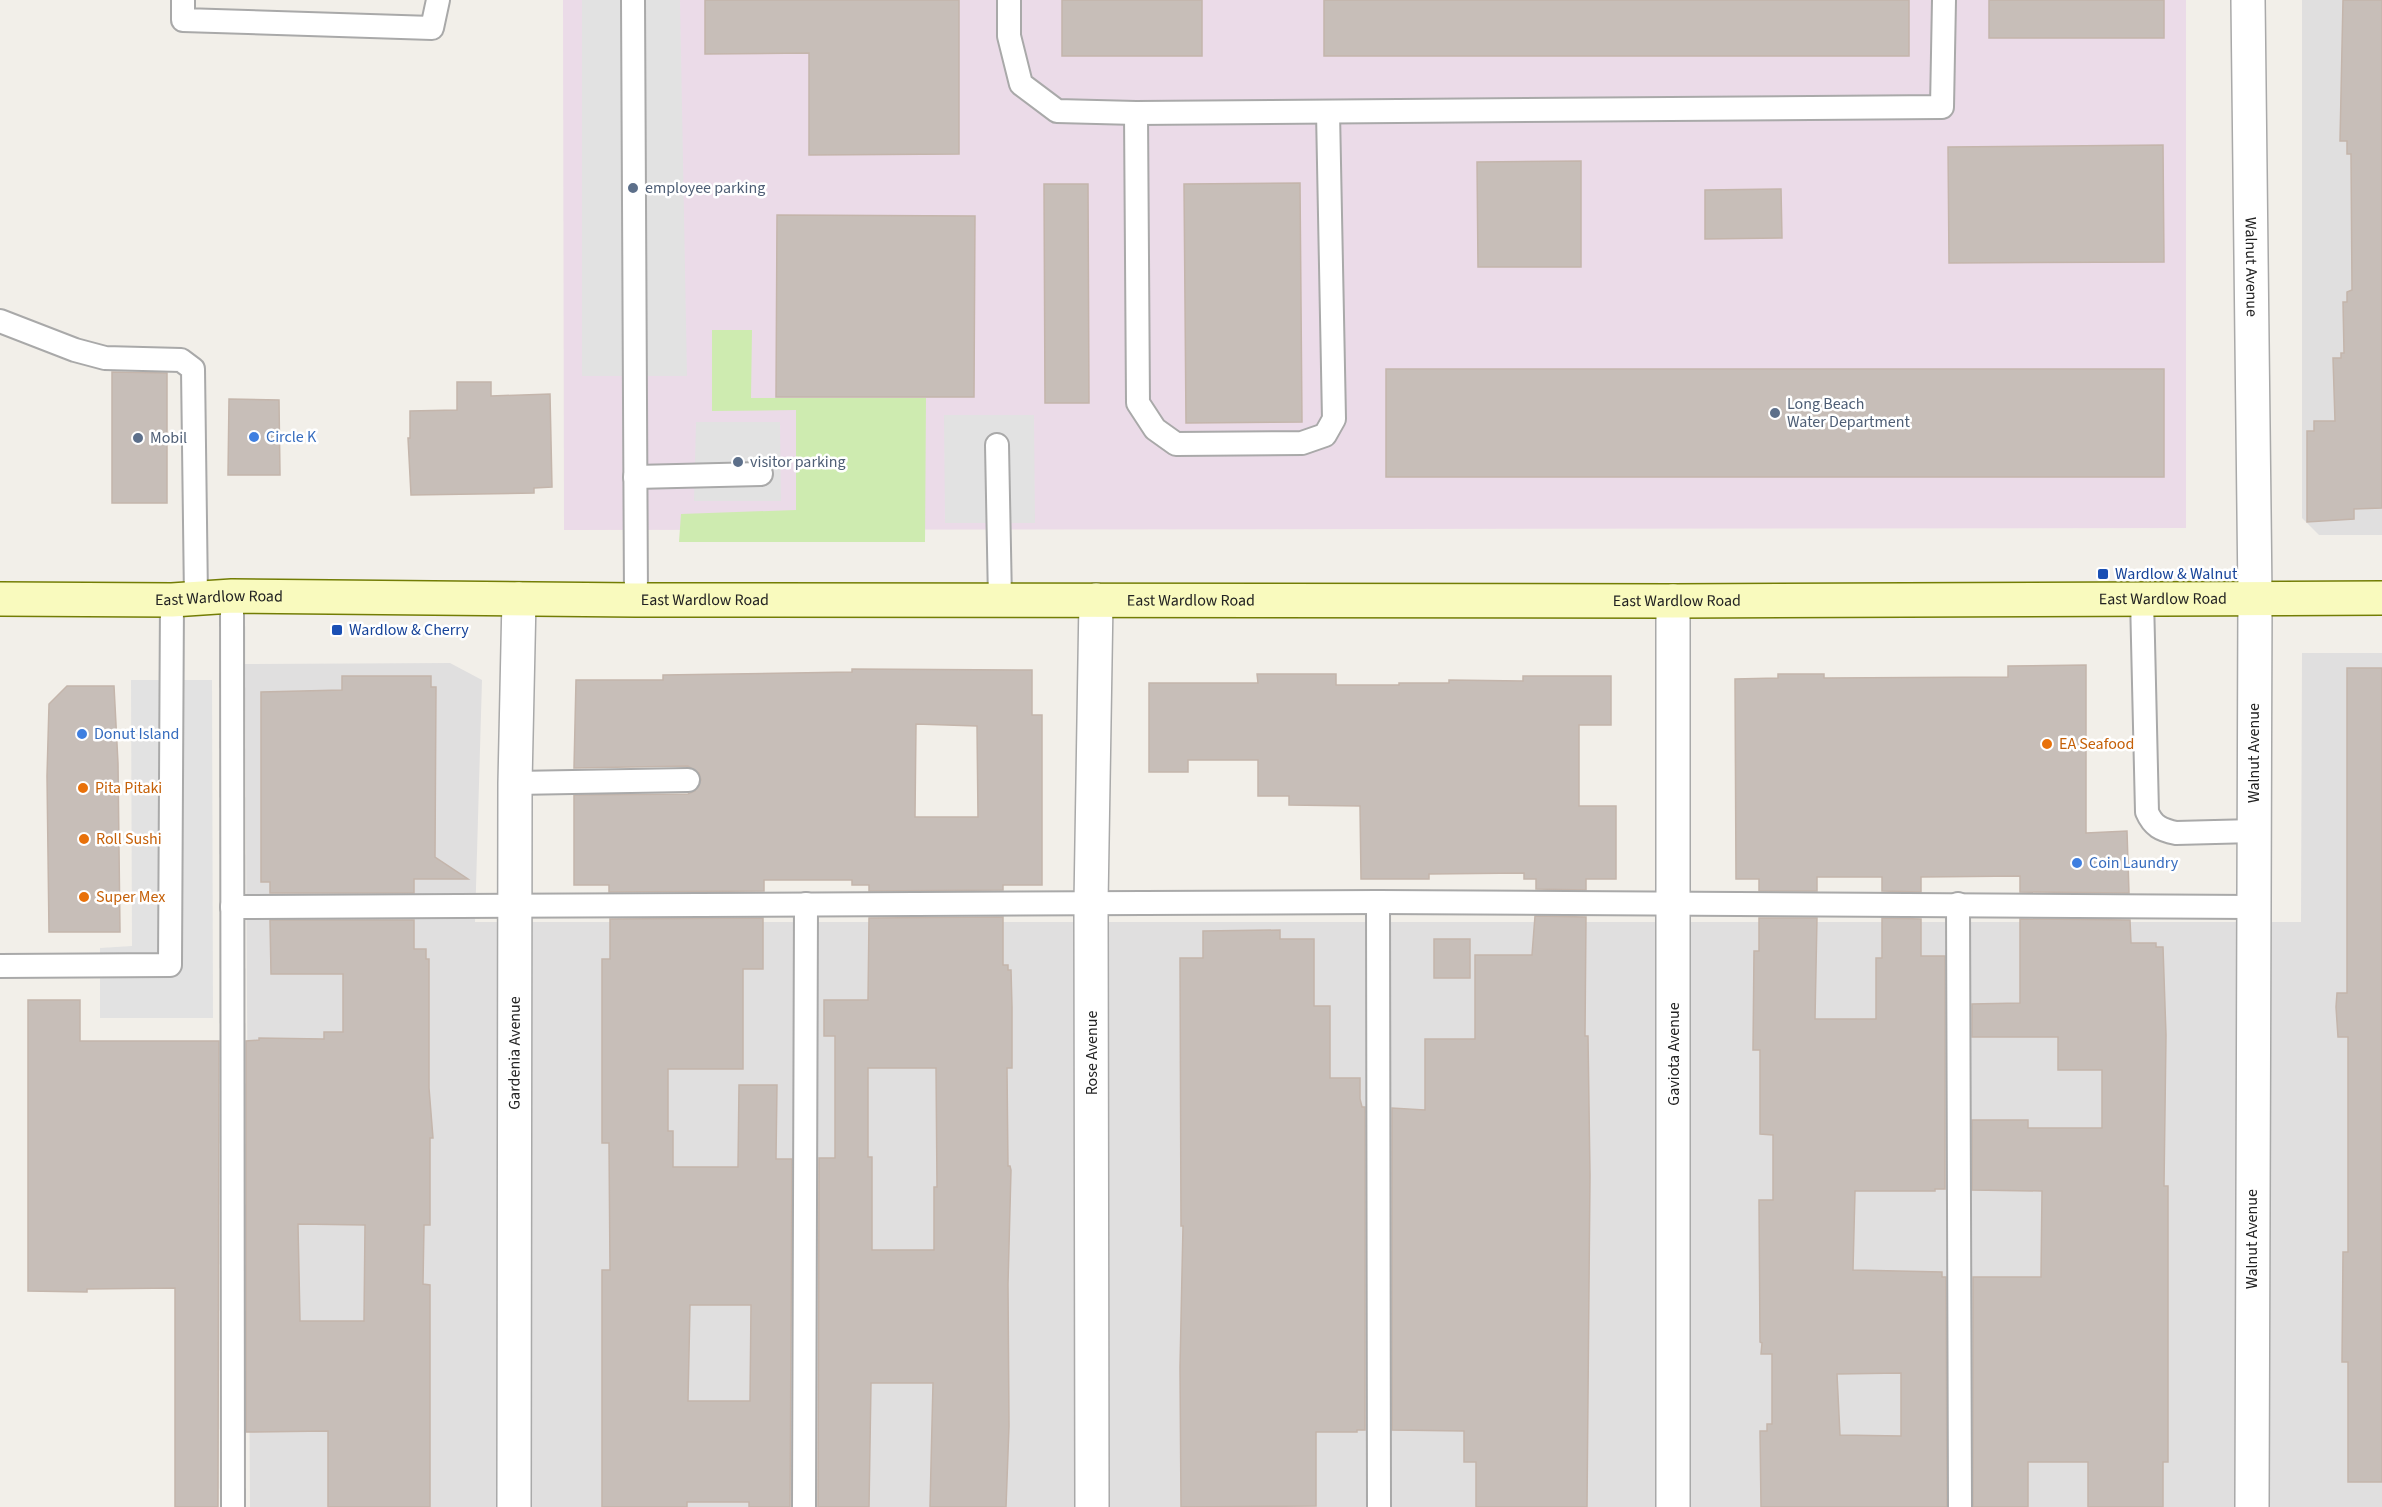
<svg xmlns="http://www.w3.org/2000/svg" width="2382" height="1507" font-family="'Source Sans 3',sans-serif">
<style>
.residential{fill:#e0dfdf}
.industrial{fill:#ebdbe8}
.grass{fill:#ceebb0}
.parking{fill:#e2e2e2}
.building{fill:#c7beb8;stroke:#c4b5ab;stroke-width:1.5;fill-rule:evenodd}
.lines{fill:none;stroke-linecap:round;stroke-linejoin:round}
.service-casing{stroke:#a9a9a9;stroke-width:26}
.minor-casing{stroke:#a9a9a9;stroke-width:36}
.tertiary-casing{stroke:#a9a9a9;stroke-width:36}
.secondary-casing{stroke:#737d05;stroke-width:36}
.service{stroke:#fff;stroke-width:22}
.minor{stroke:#fff;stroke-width:33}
.tertiary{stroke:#fff;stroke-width:33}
.secondary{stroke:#f9fabe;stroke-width:33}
.service-dot{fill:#5c6f8a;stroke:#fff;stroke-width:2}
.shop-dot{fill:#3f7fe0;stroke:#fff;stroke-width:2}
.transit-dot{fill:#1a4fb4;stroke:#fff;stroke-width:2}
.food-dot{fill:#e8710a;stroke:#fff;stroke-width:2}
.labels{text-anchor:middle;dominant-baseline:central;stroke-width:5;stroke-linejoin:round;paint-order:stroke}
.service-label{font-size:16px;fill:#4e5e75;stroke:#fff;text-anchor:start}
.street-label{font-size:16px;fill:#222;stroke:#fff}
.shop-label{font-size:16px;fill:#366cbe;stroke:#fff;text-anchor:start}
.transit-label{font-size:16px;fill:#164399;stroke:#fff;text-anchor:start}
.food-label{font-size:16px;fill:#c56008;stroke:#fff;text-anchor:start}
</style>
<rect width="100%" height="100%" fill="#f2efe9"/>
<g class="residential">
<polygon points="2302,0 2382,0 2382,535 2319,535 2302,518"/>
<polygon points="2302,653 2382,653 2382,1507 250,1507 245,664 450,663 482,680 475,922 2301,922"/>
</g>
<polygon class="industrial" points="563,0 2186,0 2186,528 564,530"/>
<polygon class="grass" points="712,330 752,330 751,398 926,398 925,542 679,542 681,514 796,510 796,410 712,411"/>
<g class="parking">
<polygon points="582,0 680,0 687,376 582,376"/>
<polygon points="944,415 1034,415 1035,523 945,523"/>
<polygon points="696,422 780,422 781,501 694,501"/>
<polygon points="131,680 212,680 213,1018 100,1018 100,948 132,946"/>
</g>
<g class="building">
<polygon points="705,0 959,0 959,154 809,155 809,53 705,54"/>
<rect x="1062" y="0" width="140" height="56"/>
<rect x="1324" y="0" width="585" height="56"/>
<rect x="1989" y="0" width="175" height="38"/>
<polygon points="2343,0 2382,0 2382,508 2354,509 2354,519 2307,522 2307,431 2314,431 2314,421 2335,421 2333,358 2341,358 2341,353 2344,353 2343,302 2347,302 2347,292 2352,290 2351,154 2347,154 2347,141 2340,141"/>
<polygon points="2163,145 2164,262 1949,263 1948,147"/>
<polygon points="1581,161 1581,267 1478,267 1477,162"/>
<polygon points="1300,183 1302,422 1186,423 1184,184"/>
<polygon points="1044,184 1088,184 1089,403 1045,403"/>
<polygon points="1781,189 1782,238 1705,239 1705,190"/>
<polygon points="777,215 975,216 974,397 776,397"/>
<rect x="1386" y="369" width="778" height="108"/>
<polygon points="112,372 167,373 167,503 112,503"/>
<polygon points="457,382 491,382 491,396 550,394 552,487 534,488 534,493 411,495 408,438 410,438 410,411 457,410"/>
<polygon points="229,399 279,400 280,475 228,475"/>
<polygon points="2086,665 2086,833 2127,831 2129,893 2020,892 2020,876 1921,877 1921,892 1882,891 1882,877 1817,877 1817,891 1759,891 1759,879 1736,879 1735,679 1778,678 1778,674 1824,674 1824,678 2008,677 2008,666"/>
<polygon points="2347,668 2382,668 2382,1482 2348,1482 2348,1362 2342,1362 2343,1252 2348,1252 2348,1037 2338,1037 2336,1007 2337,993 2347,993"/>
<path d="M 852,669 L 1032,670 L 1032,715 L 1042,715 L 1042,885 L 1003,885 L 1003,890 L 869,891 L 869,885 L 852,885 L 852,880 L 764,880 L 764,891 L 609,892 L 609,885 L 574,885 L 574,795 L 688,794 L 695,791 L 701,780 L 699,773 L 688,766 L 574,768 L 576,680 L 663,680 L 663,675 L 852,672 ZM 916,724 L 977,726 L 978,817 L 915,817 Z"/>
<polygon points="1257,674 1336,674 1336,685 1399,685 1399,683 1449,683 1449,680 1523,681 1523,676 1611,676 1611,725 1579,725 1579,806 1616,806 1616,879 1586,879 1586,890 1536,889 1536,879 1524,879 1524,873 1429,874 1429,879 1361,879 1360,806 1289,805 1289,796 1258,796 1258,760 1188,760 1188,772 1149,772 1149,683 1258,683"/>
<polygon points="342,676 431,676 431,687 436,687 435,857 468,879 414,879 414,893 270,893 270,882 261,882 261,692 342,690"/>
<polygon points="67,686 114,686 118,763 120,932 49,932 47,776 49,704"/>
<polygon points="1535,916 1586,917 1585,1036 1588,1036 1590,1175 1587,1507 1476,1507 1476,1462 1464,1462 1464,1431 1392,1430 1392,1108 1425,1110 1425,1039 1475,1039 1475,955 1532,955"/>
<path d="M 1003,917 L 1003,965 L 1008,965 L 1008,970 L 1011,970 L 1012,1007 L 1012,1068 L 1007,1068 L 1008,1166 L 1010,1166 L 1011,1170 L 1008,1284 L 1009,1426 L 1006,1507 L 930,1507 L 933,1383 L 871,1383 L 869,1507 L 818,1507 L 819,1158 L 835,1158 L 835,1036 L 824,1036 L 824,1000 L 868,1000 L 869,918 ZM 868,1068 L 936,1068 L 937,1187 L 934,1187 L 934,1250 L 872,1250 L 872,1157 L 868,1157 Z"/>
<path d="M 763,918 L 763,969 L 743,969 L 743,1069 L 668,1069 L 668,1131 L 673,1131 L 673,1167 L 738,1167 L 739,1085 L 777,1085 L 776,1159 L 792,1159 L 790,1507 L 749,1507 L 749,1502 L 687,1502 L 687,1507 L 602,1507 L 602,1270 L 610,1270 L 609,1143 L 602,1143 L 602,959 L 610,959 L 610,919 ZM 690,1305 L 751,1305 L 750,1401 L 688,1401 Z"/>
<path d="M 1759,918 L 1817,918 L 1815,1019 L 1876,1019 L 1876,958 L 1882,958 L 1882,918 L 1921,919 L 1921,956 L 1945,956 L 1945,1189 L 1935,1189 L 1935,1191 L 1855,1191 L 1853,1270 L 1942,1272 L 1942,1277 L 1946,1277 L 1947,1507 L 1761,1507 L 1760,1431 L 1767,1431 L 1767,1424 L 1772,1424 L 1772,1354 L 1761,1354 L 1762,1343 L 1760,1342 L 1759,1200 L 1773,1200 L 1773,1135 L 1760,1134 L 1760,1050 L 1753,1050 L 1754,951 L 1759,951 ZM 1901,1373 L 1901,1436 L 1840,1435 L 1837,1374 Z"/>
<polygon points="2020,919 2130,920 2131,943 2156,943 2156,947 2163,947 2166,1035 2164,1186 2168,1186 2168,1462 2163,1462 2163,1507 2088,1507 2088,1462 2028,1462 2028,1507 1973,1507 1973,1277 2041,1277 2042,1191 1972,1190 1972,1120 2028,1120 2028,1128 2102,1128 2102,1070 2058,1070 2058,1037 1972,1037 1972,1004 2020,1003"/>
<path d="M 270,920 L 414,920 L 414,949 L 426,949 L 426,959 L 429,959 L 429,1088 L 433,1138 L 430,1138 L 430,1225 L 424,1225 L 423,1284 L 430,1285 L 430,1507 L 328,1507 L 328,1431 L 246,1432 L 246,1041 L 259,1040 L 259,1038 L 324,1039 L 324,1032 L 343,1032 L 343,974 L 271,974 ZM 298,1224 L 365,1225 L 364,1321 L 300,1321 Z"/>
<polygon points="1280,930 1280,939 1314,939 1314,1006 1330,1006 1330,1078 1360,1078 1360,1099 1362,1107 1365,1107 1365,1430 1357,1430 1357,1432 1316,1432 1316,1506 1181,1507 1180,1367 1183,1226 1181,1226 1180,958 1203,958 1203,931"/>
<rect x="1434" y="939" width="36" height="39"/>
<polygon points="28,1000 80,1000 80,1041 219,1041 218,1507 175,1507 175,1288 87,1289 87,1292 28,1291"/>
</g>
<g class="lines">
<g class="service-casing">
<g id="service">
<polyline points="183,0 183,20 432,28 438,0"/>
<polyline points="633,0 636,600"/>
<polyline points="1009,0 1009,36 1021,84 1057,111 1136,113 1942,107 1944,0"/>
<polyline points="1136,113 1138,403 1155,429 1176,444 1302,443 1325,435 1334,419 1328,112"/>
<polyline points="0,321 75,350 105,358 181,360 193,369 196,598"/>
<polyline points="997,445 1000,600"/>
<polyline points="635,477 761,474"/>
<polyline points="232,596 233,1507"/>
<path d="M 2142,598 L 2147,812 C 2153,826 2161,830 2176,833 L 2254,831"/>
<polyline points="515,783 688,780"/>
<polyline points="1378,902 1379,1507"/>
<polyline points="1958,904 1960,1507"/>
<polyline points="232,907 1378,902 2253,907"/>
<polyline points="0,966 170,965 172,600"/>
<polyline points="804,1507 806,904"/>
</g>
</g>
<g class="minor-casing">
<g id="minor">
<path id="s1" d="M 514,1507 L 515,783 L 519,599"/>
<polyline points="1092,1507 1091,903 1096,600"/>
<polyline points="1673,1507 1673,601"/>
</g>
</g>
<g class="tertiary-casing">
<g id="tertiary">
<path id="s2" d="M 2248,0 L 2255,597 L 2252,1507"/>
</g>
</g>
<g class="secondary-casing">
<g id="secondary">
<path id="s3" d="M 0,599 L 172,600 L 232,596 L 636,600 L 1673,601 L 2382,598"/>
</g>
</g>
<use href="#service" class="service"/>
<use href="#minor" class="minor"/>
<use href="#tertiary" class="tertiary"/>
<use href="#secondary" class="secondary"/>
</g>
<g class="service-dot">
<circle cx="633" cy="188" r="6"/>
<circle cx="1775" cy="413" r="6"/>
<circle cx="138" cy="438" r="6"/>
<circle cx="738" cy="462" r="6"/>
</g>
<g class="shop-dot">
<circle cx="254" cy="437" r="6"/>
<circle cx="82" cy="734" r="6"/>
<circle cx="2077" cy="863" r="6"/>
</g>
<g class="transit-dot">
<rect x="2097" y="568" width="12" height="12" rx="3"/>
<rect x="331" y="624" width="12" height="12" rx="3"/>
</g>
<g class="food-dot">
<circle cx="2047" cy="744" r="6"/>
<circle cx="83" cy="788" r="6"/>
<circle cx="84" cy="839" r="6"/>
<circle cx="84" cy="897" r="6"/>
</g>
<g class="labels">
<g class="service-label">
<text x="645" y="188">employee parking</text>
<text x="1787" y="404">Long Beach<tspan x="1787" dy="18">Water Department</tspan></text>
<text x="150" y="438">Mobil</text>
<text x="750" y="462">visitor parking</text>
</g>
<g class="street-label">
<text stroke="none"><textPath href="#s2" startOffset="267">Walnut Avenue</textPath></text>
<text stroke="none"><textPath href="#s3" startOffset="2163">East Wardlow Road</textPath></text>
<text stroke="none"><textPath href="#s3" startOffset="219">East Wardlow Road</textPath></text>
<text stroke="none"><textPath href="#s3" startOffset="705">East Wardlow Road</textPath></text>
<text stroke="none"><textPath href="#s3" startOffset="1191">East Wardlow Road</textPath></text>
<text stroke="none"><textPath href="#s3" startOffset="1677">East Wardlow Road</textPath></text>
<text transform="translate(2254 753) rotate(-90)">Walnut Avenue</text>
<text stroke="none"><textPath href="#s1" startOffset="454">Gardenia Avenue</textPath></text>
<text transform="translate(1092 1053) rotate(-90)">Rose Avenue</text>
<text transform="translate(1674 1054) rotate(-90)">Gaviota Avenue</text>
<text transform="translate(2252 1239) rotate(-90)">Walnut Avenue</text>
</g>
<g class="shop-label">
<text x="266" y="437">Circle K</text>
<text x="94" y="734">Donut Island</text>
<text x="2089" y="863">Coin Laundry</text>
</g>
<g class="transit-label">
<text x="2115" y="574">Wardlow &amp; Walnut</text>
<text x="349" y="630">Wardlow &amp; Cherry</text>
</g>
<g class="food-label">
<text x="2059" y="744">EA Seafood</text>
<text x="95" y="788">Pita Pitaki</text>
<text x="96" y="839">Roll Sushi</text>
<text x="96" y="897">Super Mex</text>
</g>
</g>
</svg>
